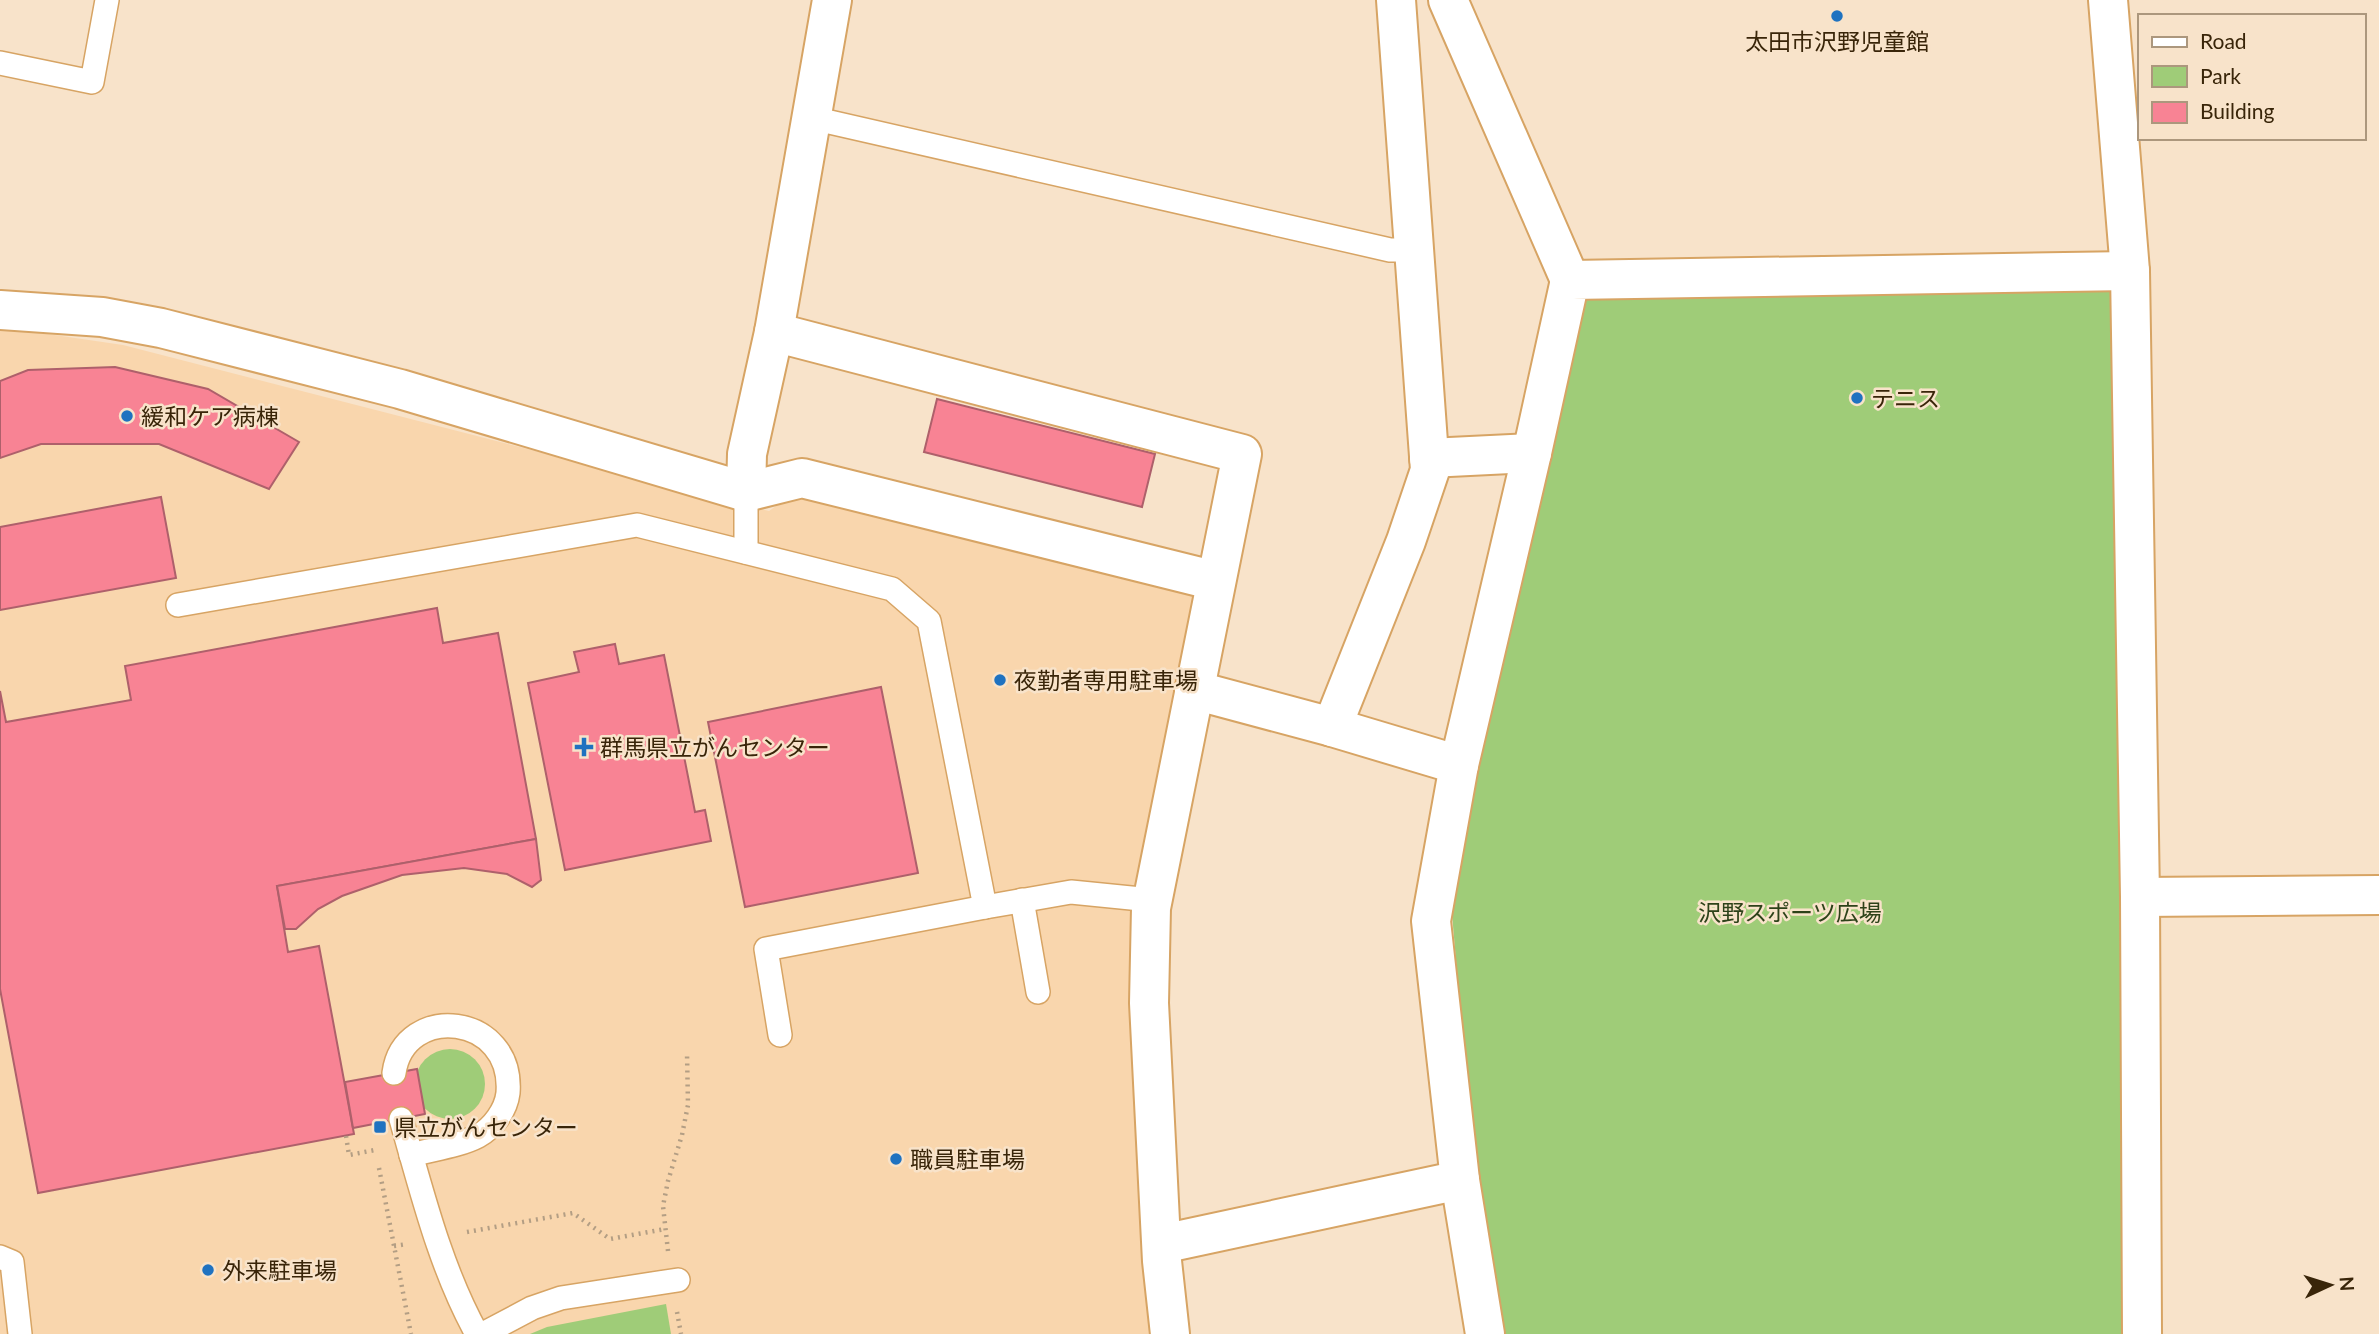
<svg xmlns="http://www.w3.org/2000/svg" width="2379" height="1334" font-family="Lato,'Noto Sans JP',sans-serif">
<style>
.built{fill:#f9d6ad}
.green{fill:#9fcc78}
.building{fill:#f88394;stroke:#ae606b;stroke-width:2}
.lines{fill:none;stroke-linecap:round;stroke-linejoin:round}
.service-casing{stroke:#d7a464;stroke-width:26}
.minor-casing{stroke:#d7a464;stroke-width:42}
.path{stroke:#b39e84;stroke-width:4.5;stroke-dasharray:2 5;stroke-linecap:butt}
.service{stroke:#fff;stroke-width:23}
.minor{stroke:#fff;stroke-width:38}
.poi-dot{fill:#1f72c0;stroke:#f8e3ca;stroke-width:2.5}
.labels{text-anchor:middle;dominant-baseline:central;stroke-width:5;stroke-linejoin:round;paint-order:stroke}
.poi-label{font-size:23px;fill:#392509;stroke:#f8e3ca;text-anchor:start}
.park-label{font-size:23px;fill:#2d4219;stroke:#f8e3ca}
</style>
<rect width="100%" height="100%" fill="#f8e3ca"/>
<polygon class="built" points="0,327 123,345 769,511 793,494 1194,596 1141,899 1157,1334 0,1334"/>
<g class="green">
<polygon points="2116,291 2134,1334 1503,1334 1486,1241 1467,1087 1450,891 1582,295"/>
<circle cx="450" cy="1084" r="35"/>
<polygon points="666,1304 671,1334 530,1334 547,1327"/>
</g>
<g class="building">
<polygon points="115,367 208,389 299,442 269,489 159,444 41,444 0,458 0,381 28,370"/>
<polygon points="937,399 1155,454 1142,507 924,452"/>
<polygon points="161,497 176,578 0,610 0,527"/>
<polygon points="437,608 443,643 498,633 536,839 277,886 288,952 319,946 354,1134 38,1193 0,989 0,691 6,722 131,700 125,666"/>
<polygon points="615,644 619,664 664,655 695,812 705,810 711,841 565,870 528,683 579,672 574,652"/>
<polygon points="881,687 918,873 745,907 708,722"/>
<polygon points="536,839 541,880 532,887 507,874 464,868 402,875 342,896 318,909 296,929 285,929 277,886"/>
<polygon points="417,1069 425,1114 353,1128 345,1082"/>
</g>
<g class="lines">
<g class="service-casing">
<g id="service">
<polyline points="0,63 92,82 107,0"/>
<polyline points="812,118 1390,250 1414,250"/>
<polyline points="746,552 746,492"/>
<polyline points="178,605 637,525 892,589 929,621 985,907 766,949 780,1035"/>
<polyline points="1022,900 1038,992"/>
<polyline points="985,907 1071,892 1141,899 1151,908"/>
<path d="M 394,1073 C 404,1002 514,1013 508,1093 C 506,1110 493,1128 478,1136 C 459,1146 433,1149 411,1155"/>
<path d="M 401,1119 C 422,1192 440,1267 477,1334"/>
<polyline points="0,1257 12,1262 20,1334"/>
<polyline points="483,1334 532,1308 561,1298 678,1280"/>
</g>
</g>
<g class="minor-casing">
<g id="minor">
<polyline points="1448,0 1570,280"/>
<polyline points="2108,0 2130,271 2140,897 2142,1334"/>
<polyline points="0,310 102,317 161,328 400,389 746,492 802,478 1216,581"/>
<polyline points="774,332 1242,454 1151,908 1149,1003 1162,1261 1170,1334"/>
<polyline points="1429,458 1532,453"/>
<polyline points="746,492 747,454 774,332 832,0"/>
<polyline points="1194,690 1332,727 1459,765"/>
<polyline points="1332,727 1406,541 1430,470 1396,0"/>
<polyline points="2140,897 2379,895"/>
<polyline points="1162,1244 1460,1180"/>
<polyline points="1485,1334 1460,1180 1431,921 1459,765 1532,453 1570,280 2130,271"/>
</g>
</g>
<g class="path">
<polyline points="346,1136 349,1155 375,1150 376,1152"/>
<polyline points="379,1168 411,1334"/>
<polyline points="467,1232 573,1213 610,1239 665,1229"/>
<polyline points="394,1246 407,1244"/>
<polyline points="668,1251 663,1206 668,1181 682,1135 688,1105 687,1053"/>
<polyline points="677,1312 681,1334"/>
</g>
<use href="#service" class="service"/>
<use href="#minor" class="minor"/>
</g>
<g class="poi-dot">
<circle cx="1837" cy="16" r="7"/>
<circle cx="1857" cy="398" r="7"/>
<circle cx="127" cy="416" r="7"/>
<circle cx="1000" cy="680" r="7"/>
<path d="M580.5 736.5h7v7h7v7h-7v7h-7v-7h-7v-7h7z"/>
<rect x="373" y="1120" width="14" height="14" rx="3.5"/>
<circle cx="896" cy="1159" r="7"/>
<circle cx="208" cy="1270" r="7"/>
</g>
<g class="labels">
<g class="poi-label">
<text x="1837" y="41" text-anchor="middle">太田市沢野児童館</text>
<text x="1871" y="398">テニス</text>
<text x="141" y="416">緩和ケア病棟</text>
<text x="1014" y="680">夜勤者専用駐車場</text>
<text x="600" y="747">群馬県立がんセンター</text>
<text x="394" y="1127">県立がんセンター</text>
<text x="910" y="1159">職員駐車場</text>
<text x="222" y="1270">外来駐車場</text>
</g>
<g class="park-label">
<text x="1790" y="912">沢野スポーツ広場</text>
</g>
</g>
<rect x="2138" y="14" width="228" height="126" fill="#f8e3ca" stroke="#ac977d" stroke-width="2"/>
<rect x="2152" y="37" width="35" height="10" fill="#ffffff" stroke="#ac977d" stroke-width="2"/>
<text x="2200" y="49" font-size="21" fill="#392509">Road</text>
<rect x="2152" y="66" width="35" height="21" fill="#9fcc78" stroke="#ac977d" stroke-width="2"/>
<text x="2200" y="84" font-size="21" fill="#392509">Park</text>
<rect x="2152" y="102" width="35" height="21" fill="#f88394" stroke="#ac977d" stroke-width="2"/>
<text x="2200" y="119" font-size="21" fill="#392509">Building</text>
<g transform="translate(2330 1285) rotate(86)" stroke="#f8e3ca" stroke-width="5" paint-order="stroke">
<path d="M0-5L12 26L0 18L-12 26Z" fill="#392509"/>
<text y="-10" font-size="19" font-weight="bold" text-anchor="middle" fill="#392509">N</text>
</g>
</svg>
